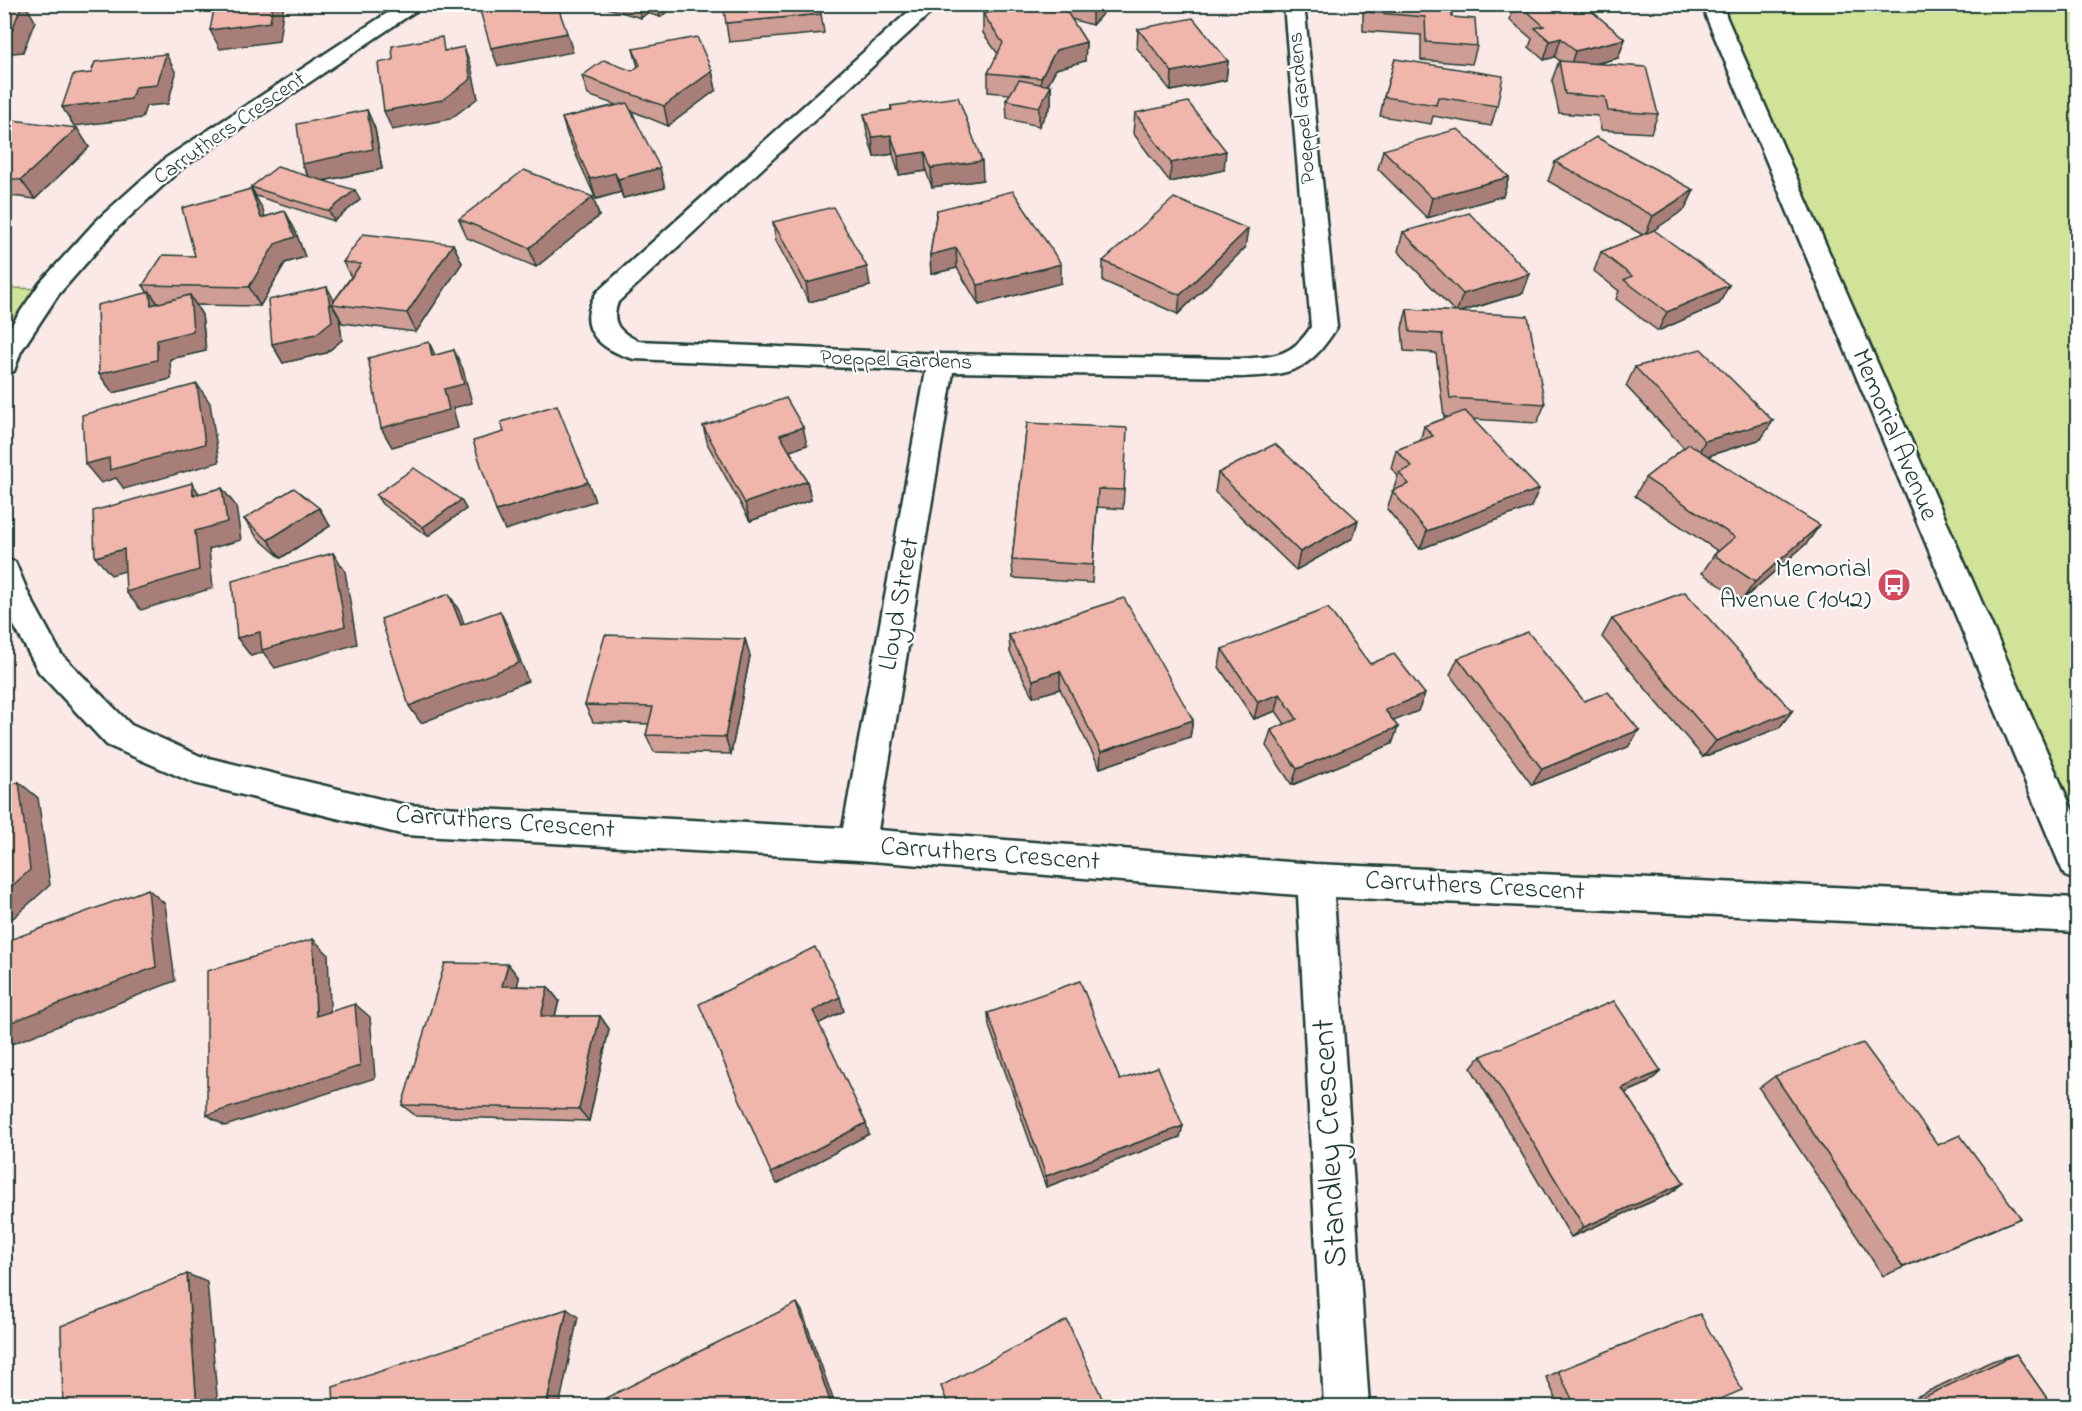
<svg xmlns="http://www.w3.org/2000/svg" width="2082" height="1411" font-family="'Indie Flower',sans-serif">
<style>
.green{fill:#d1e398;stroke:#789066;stroke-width:1.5}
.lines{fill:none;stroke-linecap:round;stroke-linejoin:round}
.minor-casing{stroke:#1f3d34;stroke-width:5}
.minor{fill:#fff;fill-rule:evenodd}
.wall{fill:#ce9d94;stroke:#1f3d34;stroke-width:1.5}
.shaded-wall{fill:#a87f78;stroke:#1f3d34;stroke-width:1.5}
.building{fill:#f0b6ac;stroke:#1f3d34;stroke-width:1.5}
.labels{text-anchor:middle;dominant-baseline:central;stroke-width:4.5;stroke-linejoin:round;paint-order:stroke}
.far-street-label{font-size:22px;fill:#1f3d34;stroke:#fff}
.street-label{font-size:27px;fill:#1f3d34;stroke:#fff}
.poi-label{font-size:27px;fill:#1f3d34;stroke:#fff;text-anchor:end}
.near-street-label{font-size:33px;fill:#1f3d34;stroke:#fff}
</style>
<rect width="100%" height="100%" fill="#fae9e6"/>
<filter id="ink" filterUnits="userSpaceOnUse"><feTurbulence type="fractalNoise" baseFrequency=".0167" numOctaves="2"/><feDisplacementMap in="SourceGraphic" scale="12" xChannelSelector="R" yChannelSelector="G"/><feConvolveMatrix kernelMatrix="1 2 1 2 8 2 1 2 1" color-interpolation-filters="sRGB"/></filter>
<g filter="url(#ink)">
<g class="green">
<polygon points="1714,5 2077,5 2077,865"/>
<polygon points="5,288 49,289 5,365"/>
</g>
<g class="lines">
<g class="minor-casing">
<g id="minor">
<polygon points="401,4 426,4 182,168 115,230 58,295 21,351 14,371 4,374 4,336 40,283 97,220 166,158"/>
<path d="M 917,4 L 940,4 L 618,302 C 610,323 619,332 638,341 L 941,354 L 1238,359 C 1272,357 1291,358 1311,327 L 1284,4 L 1304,4 L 1337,327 C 1308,373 1290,375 1238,377 L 953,372 L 878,830 L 1315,864 L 2078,898 L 2078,932 L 1334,897 L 1369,1406 L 1324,1406 L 1298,895 L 858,860 L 405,835 L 194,783 L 107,745 L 39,672 L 4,607 L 4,559 L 15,562 L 29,595 L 61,654 L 131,725 L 200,756 L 405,805 L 843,828 L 926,371 L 634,359 C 600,350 574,328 597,292 Z"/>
<polygon points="1704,4 1724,4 1726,16 2078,823 2078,881 2065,876 2060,865 1706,16"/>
</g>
</g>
<use href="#minor" class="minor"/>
</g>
<g class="wall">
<polygon points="602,4 678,4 660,17 647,13 641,18 603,7"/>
<polygon points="1002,4 1104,4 1104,12 1092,25 1071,19 1086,42 1085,61 1056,69 1047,86 1051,86 1051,105 1039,126 1007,119 1006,100 1011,94 988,92 988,73 998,54 983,33 983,14 1002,9"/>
<polygon points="1364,4 1451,4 1452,17 1477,46 1472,64 1421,60 1421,35 1363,31 1363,10"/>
<polygon points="1514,4 1583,4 1625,39 1618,58 1596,64 1658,114 1651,133 1601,130 1598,116 1559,113 1552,80 1559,61 1560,61 1555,57 1544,60 1529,47 1532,39 1510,20"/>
<polygon points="821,14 824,33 729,42 726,23"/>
<polygon points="1138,29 1228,61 1226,80 1171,91 1137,48"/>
<polygon points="633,49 712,71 716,90 668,126 632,111 665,188 623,198 621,192 596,199 568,137 562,118 616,105 588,95 582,76 632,71 638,67"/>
<polygon points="1395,59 1497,106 1491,126 1433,116 1431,124 1380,116 1384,97"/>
<polygon points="891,106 983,180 932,187 926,171 899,175 893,154 874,157 867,133 864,114 891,110"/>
<polygon points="367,110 375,129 382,169 323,181 360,200 334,221 256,196 251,187 308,176 302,164"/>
<polygon points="1135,113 1224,170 1170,182 1133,133"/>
<polygon points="4,119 89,147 35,199 4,195"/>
<polygon points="1383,150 1509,177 1503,196 1427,218 1378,169"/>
<polygon points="1555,162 1694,190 1685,209 1651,231 1729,285 1719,304 1658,331 1616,299 1619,291 1594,271 1601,252 1643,235 1548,181"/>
<polygon points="251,189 262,208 265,217 285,211 295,230 305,257 285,263 260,306 196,305 202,315 206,351 170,359 171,379 113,393 99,374 148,293 143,285 195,256"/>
<polygon points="593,197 599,216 536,267 467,238 459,219"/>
<polygon points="937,210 1061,283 979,305 957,268 931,274 930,255"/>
<polygon points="773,222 870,286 809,302 776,241"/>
<polygon points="1403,232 1523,293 1461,312 1545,404 1537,423 1472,419 1531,507 1420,549 1387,509 1398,476 1391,468 1396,450 1420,441 1424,426 1449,417 1444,417 1436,353 1404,351 1402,328 1407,309 1455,312 1398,251"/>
<polygon points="453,244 462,263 416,332 342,323 339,316 342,340 326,353 283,363 272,344 327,287 334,301 351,277 343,262"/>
<polygon points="1245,248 1178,314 1103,281 1103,261"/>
<polygon points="1635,367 1761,439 1708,456 1807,543 1742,600 1702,573 1714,555 1718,551 1635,496 1645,478 1684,448 1626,386"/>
<polygon points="1027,423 1124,490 1123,509 1097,507 1092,583 1013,578 1012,560"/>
<polygon points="703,426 807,445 790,451 807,481 811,500 750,521 708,445"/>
<polygon points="1218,473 1358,520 1353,538 1296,570 1215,492"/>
<polygon points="376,495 461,500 466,509 428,536 382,504"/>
<polygon points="319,508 330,526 281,558 257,537 244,519"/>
<polygon points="1612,619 1792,711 1779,728 1703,757 1602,637"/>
<polygon points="1009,635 1193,720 1190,737 1100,768 1060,689 1033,697 1010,652"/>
<polygon points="745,639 750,656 731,754 654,752 646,735 649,724 593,722 585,705"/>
<polygon points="1222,649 1370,664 1418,711 1393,721 1398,727 1392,744 1292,785 1266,746 1271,730 1285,724 1276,711 1254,719 1219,667"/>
<polygon points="1458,658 1584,701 1639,730 1628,747 1532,785 1450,675"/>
<polygon points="508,964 519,978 517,986 548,987 559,1001 555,1016 600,1016 609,1029 589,1121 416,1116 402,1105"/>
<polygon points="988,1013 1120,1080 1180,1137 1046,1187 989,1026"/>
<polygon points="1481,1056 1661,1071 1648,1083 1625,1093 1684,1183 1669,1194 1571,1237 1471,1068"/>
<polygon points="1775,1076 1938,1145 2021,1218 1883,1276 1759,1088"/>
<polygon points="2016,1354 2053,1407 1895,1407 1992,1361"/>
<polygon points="1558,1371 1702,1407 1560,1407 1546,1377"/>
</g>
<g class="shaded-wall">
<polygon points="22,4 25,4 35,21 23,52 4,54 4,34"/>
<polygon points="273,4 284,4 279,41 220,49 210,30"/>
<polygon points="637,4 645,4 647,13 641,18"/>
<polygon points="657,4 678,4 660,17"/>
<polygon points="1094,4 1104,4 1104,12 1092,25 1092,6"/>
<polygon points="567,33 573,52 498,66 491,48"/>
<polygon points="1561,38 1555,57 1544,60 1550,41"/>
<polygon points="1625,39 1618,58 1569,70 1575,51"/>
<polygon points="1086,42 1085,61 1056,69 1041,97 1041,78 1056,50"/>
<polygon points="464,47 471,66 478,98 450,119 392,130 384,111"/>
<polygon points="166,54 176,73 168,104 146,106 142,118 74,126 62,107 135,87"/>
<polygon points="1228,61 1226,80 1171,91 1172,72"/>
<polygon points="712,71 716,90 668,126 664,106"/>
<polygon points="1051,86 1051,105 1039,126 1039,107"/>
<polygon points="367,110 375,129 382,169 312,183 302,164"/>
<polygon points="77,128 89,147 35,199 21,180"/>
<polygon points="891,135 893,154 874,157 872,137"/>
<polygon points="1226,151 1224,170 1170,182 1171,163"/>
<polygon points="925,152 926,171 899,175 898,156"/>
<polygon points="982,161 983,180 932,187 931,168"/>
<polygon points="660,168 665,188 623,198 618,179"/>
<polygon points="615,173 621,192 596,199 590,179"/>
<polygon points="1509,177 1503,196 1427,218 1432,198"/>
<polygon points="251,189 262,208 272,237 261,218"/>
<polygon points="355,190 360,200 334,221 329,211"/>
<polygon points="1694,190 1685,209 1645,236 1653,216"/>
<polygon points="593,197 599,216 536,267 529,248"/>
<polygon points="285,211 295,230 305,257 285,263 260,306 249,287"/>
<polygon points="1248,229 1245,248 1178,314 1180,295"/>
<polygon points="453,244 462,263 416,332 407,313"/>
<polygon points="956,248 957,268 931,274 930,255"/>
<polygon points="1061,264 1061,283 979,305 978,285"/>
<polygon points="867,267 870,286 809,302 806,283"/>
<polygon points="1530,274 1523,293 1456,313 1463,294"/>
<polygon points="1729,285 1719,304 1658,331 1667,312"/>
<polygon points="327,287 336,304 332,304 339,316 342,340 326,353 283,363 272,344"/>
<polygon points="150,292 163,311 151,305"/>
<polygon points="190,295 202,315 206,351 170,359 171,379 113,393 99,374 157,340"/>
<polygon points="429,342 438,361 432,356"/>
<polygon points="454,350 463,369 472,403 453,408 458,428 392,447 381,428 444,389"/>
<polygon points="197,384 210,403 219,462 124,489 116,478 101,483 85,464"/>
<polygon points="1773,421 1761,439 1695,460 1705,441"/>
<polygon points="803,427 807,445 784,453 780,435"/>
<polygon points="807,481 811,500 750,521 745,503"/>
<polygon points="588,482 595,501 505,530 496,511"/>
<polygon points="192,483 205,502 193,495"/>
<polygon points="222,488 236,506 241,540 209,549 213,588 141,610 126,592 195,531"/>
<polygon points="1539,489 1531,507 1420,549 1427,531"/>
<polygon points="461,500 466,509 428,536 423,527"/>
<polygon points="319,508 330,526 281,558 268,540"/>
<polygon points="1358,520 1353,538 1296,570 1300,552"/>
<polygon points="1820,525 1807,543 1742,600 1755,582"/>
<polygon points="124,549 139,567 111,575 95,557"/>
<polygon points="333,553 345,571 357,644 275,668 263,652 251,656 237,638"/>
<polygon points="449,594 460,612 471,643 461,625"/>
<polygon points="500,611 509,629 528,681 421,723 409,706"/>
<polygon points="745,639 750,656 731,754 725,737"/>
<polygon points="1060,671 1060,689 1033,697 1033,680"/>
<polygon points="1280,694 1276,711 1254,719 1258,702"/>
<polygon points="1425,694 1418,711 1379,727 1385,710"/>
<polygon points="1792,711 1779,728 1703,757 1716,741"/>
<polygon points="1193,720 1190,737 1100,768 1101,752"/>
<polygon points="1398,727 1392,744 1292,785 1297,769"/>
<polygon points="1639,730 1628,747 1532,785 1542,769"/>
<polygon points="19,782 38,798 50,885 4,926 4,893"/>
<polygon points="148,889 165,904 175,981 4,1047 4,1025"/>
<polygon points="313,939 328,954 331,1029 316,1016"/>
<polygon points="508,964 519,978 514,999 502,986"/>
<polygon points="548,987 559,1001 551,1029 541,1016"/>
<polygon points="840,997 844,1011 818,1024 813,1011"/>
<polygon points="355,1004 370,1017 375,1078 225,1126 207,1115"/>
<polygon points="600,1016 609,1029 589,1121 579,1109"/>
<polygon points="1661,1071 1648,1083 1609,1100 1622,1088"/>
<polygon points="866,1123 869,1134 777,1184 771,1173"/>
<polygon points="1183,1126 1180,1137 1046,1187 1046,1176"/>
<polygon points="1684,1183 1669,1194 1571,1237 1584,1227"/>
<polygon points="187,1274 207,1282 218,1407 197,1407"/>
<polygon points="797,1303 802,1311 836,1407 832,1407"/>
<polygon points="567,1309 578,1317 559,1407 546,1407"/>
</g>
<g class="building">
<polygon points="4,4 22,4 11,33 4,34"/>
<polygon points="215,4 273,4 270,22 210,30"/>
<polygon points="478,4 557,4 567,33 491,48"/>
<polygon points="723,4 820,4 821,14 726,23"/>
<polygon points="1008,4 1062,4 1086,42 1056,50 1041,78 988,73 1003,43 983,14 1011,7"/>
<polygon points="1367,4 1451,4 1452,17 1475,19 1477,46 1426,42 1425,17 1367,12"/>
<polygon points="1519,4 1583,4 1625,39 1575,51 1561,38 1550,41 1535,28 1544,26"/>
<polygon points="1193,18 1228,61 1172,72 1138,29"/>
<polygon points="442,37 444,51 464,47 471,79 442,100 384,111 378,63 393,60 392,46"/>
<polygon points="697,37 712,71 664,106 582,76 604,60 632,71 640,65 633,49"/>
<polygon points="166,54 157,85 135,87 131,99 62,107 73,75 91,73 95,62"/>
<polygon points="1395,59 1503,76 1497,106 1438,97 1436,105 1384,97"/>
<polygon points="1559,61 1646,67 1658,114 1608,111 1605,97 1565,94"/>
<polygon points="1019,80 1051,86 1039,107 1006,100"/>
<polygon points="958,97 982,161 931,168 925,152 898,156 891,135 872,137 864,114 892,110 891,106"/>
<polygon points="1188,102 1226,151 1171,163 1135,113"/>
<polygon points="627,103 660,168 618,179 615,173 590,179 562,118"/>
<polygon points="367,110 373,149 302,164 297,124"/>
<polygon points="4,119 77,128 21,180 4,178"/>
<polygon points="1458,129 1509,177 1432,198 1383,150"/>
<polygon points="1596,137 1694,190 1653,216 1555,162"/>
<polygon points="277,167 355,190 329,211 251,187"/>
<polygon points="524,170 593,197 529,248 459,219"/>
<polygon points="251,189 261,218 285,211 295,237 275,244 249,287 143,285 163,255 195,256 182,208"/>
<polygon points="1013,191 1061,264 978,285 956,248 930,255 937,210"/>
<polygon points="1174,198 1248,229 1180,295 1103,261"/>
<polygon points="833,207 867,267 806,283 773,222"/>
<polygon points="1469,213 1530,274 1463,294 1403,232"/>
<polygon points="1654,230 1729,285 1667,312 1624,280 1632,276 1601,252"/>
<polygon points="363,234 453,244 407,313 332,304 361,264 343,262"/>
<polygon points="327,287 332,321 316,334 272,344 268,300"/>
<polygon points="150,292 151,305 190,295 193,331 157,340 157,360 99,374 97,305"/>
<polygon points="1407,309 1528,316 1545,404 1450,398 1442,334 1410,332"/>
<polygon points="429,342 432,356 454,350 464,384 444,389 449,410 381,428 368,358"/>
<polygon points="1701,349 1773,421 1705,441 1635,367"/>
<polygon points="197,384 205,444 110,470 109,458 85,464 82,415"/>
<polygon points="786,398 803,427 780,435 807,481 745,503 703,426"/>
<polygon points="557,405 588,482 496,511 473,441 504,432 501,422"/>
<polygon points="1465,411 1539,489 1427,531 1392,491 1409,484 1399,473 1412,467 1396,450 1433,436 1424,426"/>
<polygon points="1027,423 1127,428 1124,490 1098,489 1093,565 1012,560"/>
<polygon points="1275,444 1358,520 1300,552 1218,473"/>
<polygon points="1689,444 1820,525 1755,582 1714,555 1735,537 1645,478"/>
<polygon points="414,468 461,500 423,527 376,495"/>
<polygon points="192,483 193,495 222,488 227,522 195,531 199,570 126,592 124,549 95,557 93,511"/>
<polygon points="294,488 319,508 268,540 244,519"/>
<polygon points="333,553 345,626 262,650 260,632 237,638 232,581"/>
<polygon points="1685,592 1792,711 1716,741 1612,619"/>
<polygon points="449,594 461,625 500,611 519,663 409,706 381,619"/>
<polygon points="1124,598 1193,720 1101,752 1060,671 1033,680 1009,635"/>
<polygon points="1328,608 1370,664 1394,654 1425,694 1385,710 1398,727 1297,769 1271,730 1297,719 1280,694 1258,702 1222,649"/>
<polygon points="1528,632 1584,701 1608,692 1639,730 1542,769 1458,658"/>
<polygon points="605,635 745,639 725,737 646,735 653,707 585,705"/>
<polygon points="19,782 30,870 4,893 4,787"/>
<polygon points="148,889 156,967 4,1025 4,942"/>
<polygon points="313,939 316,1016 355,1004 360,1066 207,1115 207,971"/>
<polygon points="815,947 840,997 813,1011 866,1123 771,1173 699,1004"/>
<polygon points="445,963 508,964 502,986 548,987 541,1016 600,1016 579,1109 402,1105"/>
<polygon points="1080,981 1120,1080 1158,1067 1183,1126 1046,1176 988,1013"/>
<polygon points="1614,1001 1661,1071 1622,1088 1684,1183 1584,1227 1481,1056"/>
<polygon points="1863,1043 1938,1145 1960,1135 2021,1218 1903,1267 1775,1076"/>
<polygon points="187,1274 197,1407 63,1407 61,1326"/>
<polygon points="797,1303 832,1407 606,1407 604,1399"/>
<polygon points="567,1309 546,1407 334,1407 333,1387"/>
<polygon points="1700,1314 1742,1390 1702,1407 1576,1407 1558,1371"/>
<polygon points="1067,1320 1106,1407 949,1407 941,1386"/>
<polygon points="2016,1354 2053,1407 1916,1407 1913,1402"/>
</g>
</g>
<defs>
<g id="bus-disc" transform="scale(1.725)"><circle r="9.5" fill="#d1495b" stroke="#fff"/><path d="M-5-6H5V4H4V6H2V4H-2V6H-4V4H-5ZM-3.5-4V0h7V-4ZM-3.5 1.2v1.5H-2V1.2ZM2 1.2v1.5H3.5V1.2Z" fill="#fff"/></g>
</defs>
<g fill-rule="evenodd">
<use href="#bus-disc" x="1894" y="585"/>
</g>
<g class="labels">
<g class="far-street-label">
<text transform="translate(1303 108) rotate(-95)">Poeppel Gardens</text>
<text transform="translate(230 129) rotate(-35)">Carruthers Crescent</text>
<text transform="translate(896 361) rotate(2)">Poeppel Gardens</text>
</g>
<g class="street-label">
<text transform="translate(1894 435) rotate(67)">Memorial Avenue</text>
<text transform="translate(900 604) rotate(-80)">Lloyd Street</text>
<text transform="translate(505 823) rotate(4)">Carruthers Crescent</text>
<text transform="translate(990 855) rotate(4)">Carruthers Crescent</text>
<text transform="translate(1475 887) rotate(3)">Carruthers Crescent</text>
</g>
<g class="poi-label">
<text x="1871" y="569">Memorial<tspan x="1871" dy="31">Avenue (1042)</tspan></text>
</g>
<g class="near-street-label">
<text transform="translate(1331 1143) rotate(-93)">Standley Crescent</text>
</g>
</g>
<rect width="2082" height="1411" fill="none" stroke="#fff" stroke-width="24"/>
<rect x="12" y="12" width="2058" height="1387" fill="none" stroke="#1f3d34" stroke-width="2" filter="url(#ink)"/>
</svg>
